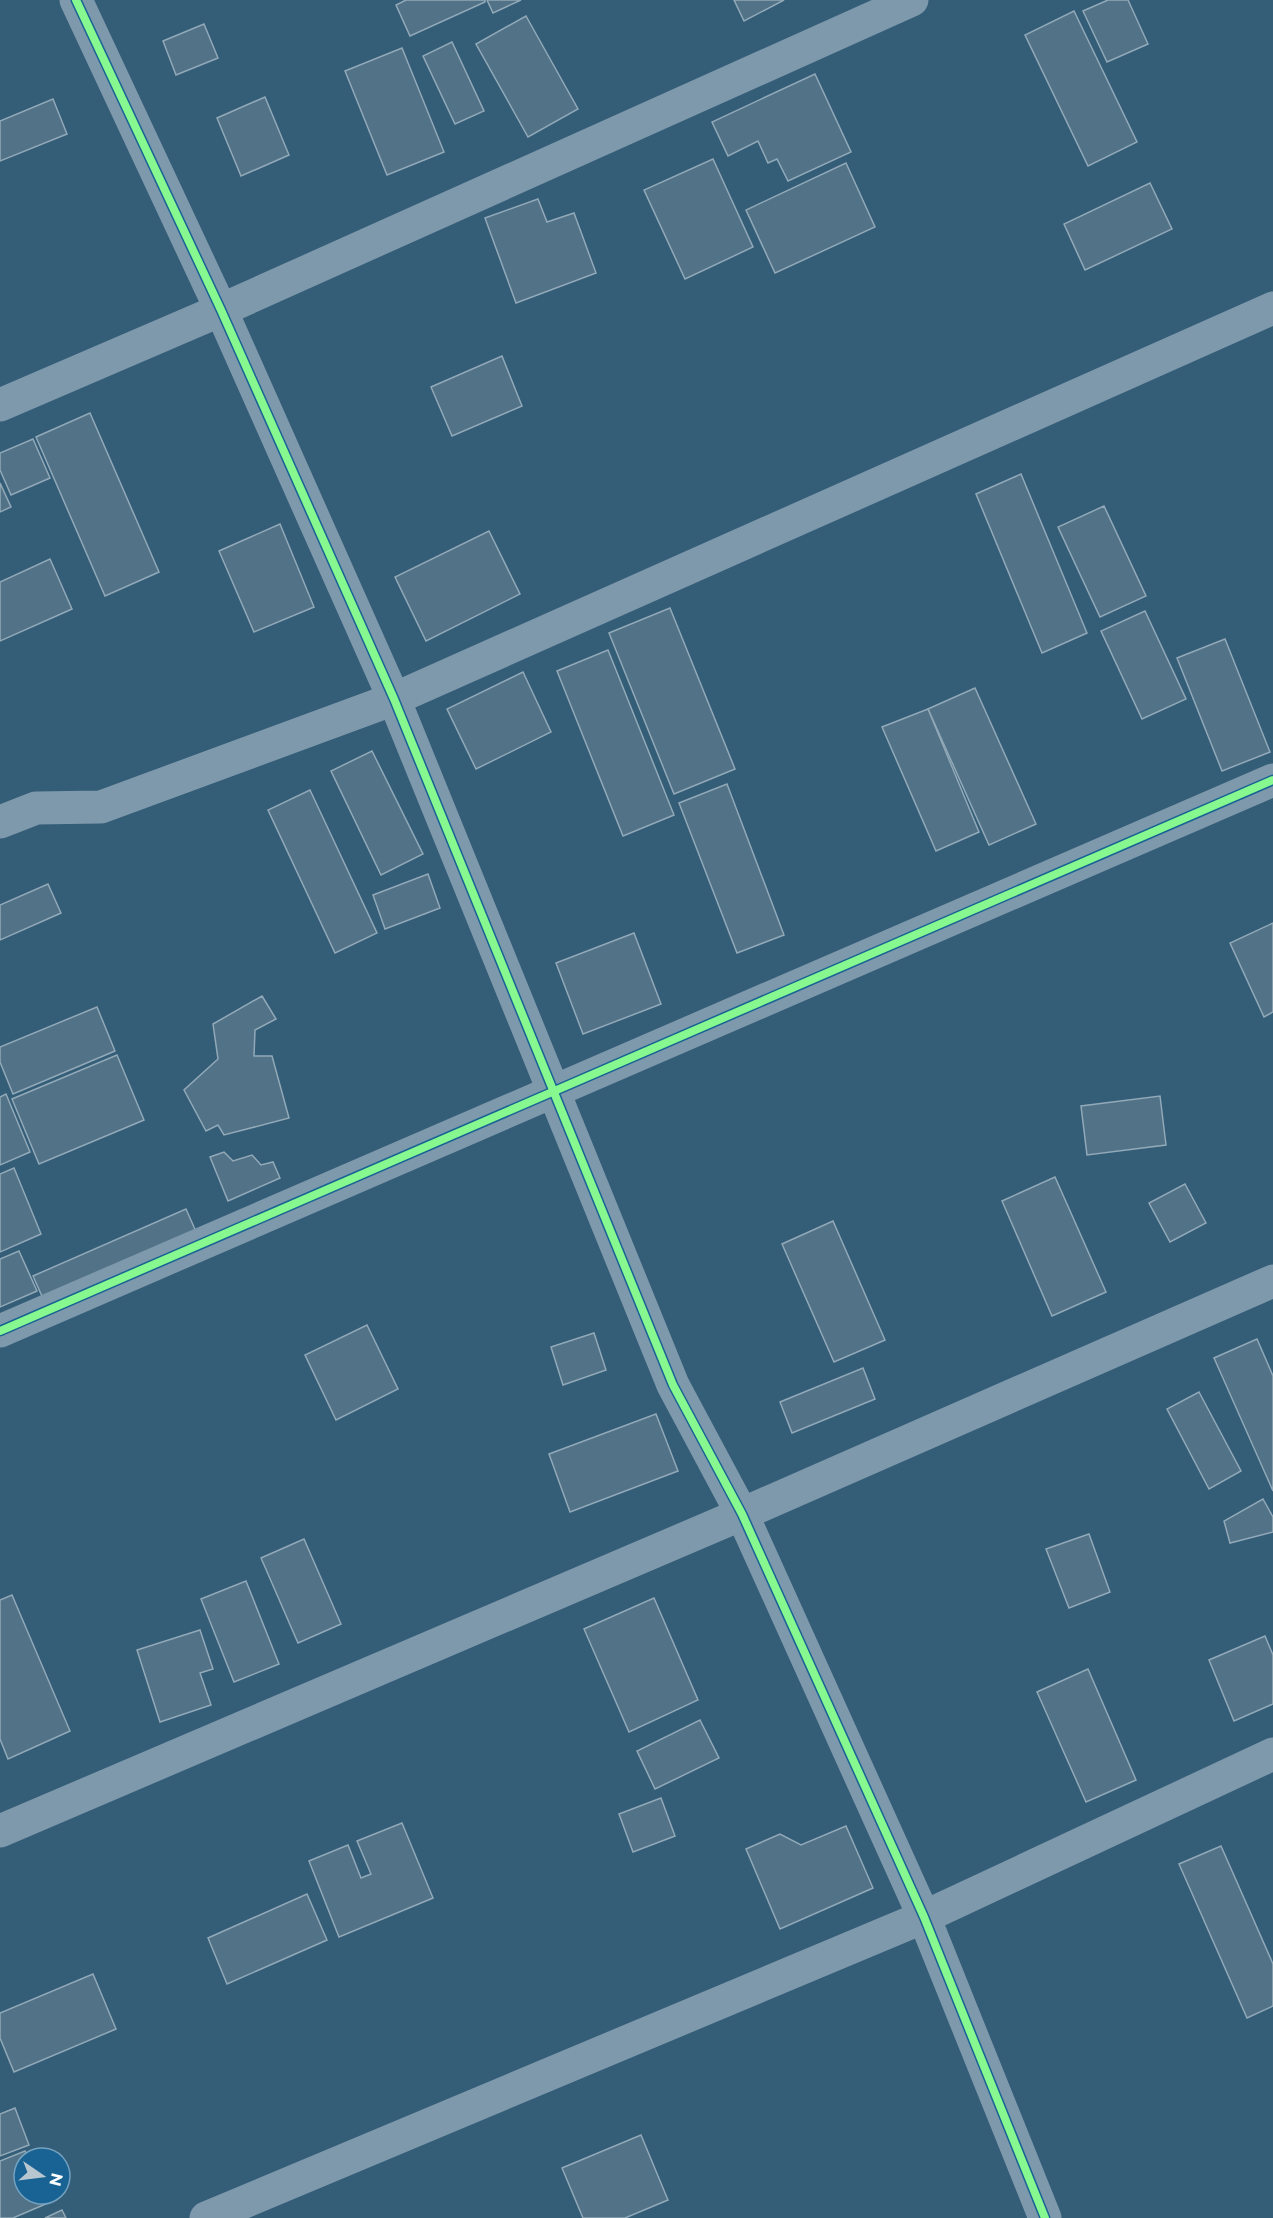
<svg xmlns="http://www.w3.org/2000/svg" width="1273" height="2218" font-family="Montserrat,sans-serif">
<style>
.building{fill:#517287;stroke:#92a9b8;stroke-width:1.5}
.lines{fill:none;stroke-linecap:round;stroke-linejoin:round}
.minor{stroke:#7e99ab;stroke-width:33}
.cycleway-casing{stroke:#186394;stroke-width:11}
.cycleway{stroke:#87f88f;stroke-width:8}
</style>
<rect width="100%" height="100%" fill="#345d78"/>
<g class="building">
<polygon points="406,0 485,0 485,2 410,36 396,5"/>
<polygon points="487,0 521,0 493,13"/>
<polygon points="734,0 784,0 744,21"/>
<polygon points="1108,0 1128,0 1148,44 1107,62 1083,11"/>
<polygon points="1074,11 1137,142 1088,166 1025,35"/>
<polygon points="526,16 578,109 528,137 476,44"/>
<polygon points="204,24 218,58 176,75 163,41"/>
<polygon points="452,42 484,111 455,124 423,56"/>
<polygon points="402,48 444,152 387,175 345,71"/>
<polygon points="815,74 851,152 788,181 777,159 768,163 758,141 728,156 712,122"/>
<polygon points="265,97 289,155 241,176 217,118"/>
<polygon points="53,99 67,134 0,161 0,121"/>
<polygon points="713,159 753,247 685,279 644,190"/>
<polygon points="846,163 875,227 775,273 746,210"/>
<polygon points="1150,183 1172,229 1085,270 1064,224"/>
<polygon points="538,199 547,222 574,213 596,273 516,303 485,218"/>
<polygon points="502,356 522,406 452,436 431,387"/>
<polygon points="90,413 159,572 105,596 36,437"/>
<polygon points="33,439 50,478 11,495 0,470 0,453"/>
<polygon points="1021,474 1087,633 1042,653 976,494"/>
<polygon points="0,483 11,507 0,512"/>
<polygon points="1104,506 1146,596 1100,617 1058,527"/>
<polygon points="280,524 314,607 254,632 219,551"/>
<polygon points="489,531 520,594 426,641 395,577"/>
<polygon points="50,559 72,609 0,641 0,582"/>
<polygon points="670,608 735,769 674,794 609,633"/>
<polygon points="1145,611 1186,699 1142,719 1101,631"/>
<polygon points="1225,639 1270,752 1222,771 1177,658"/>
<polygon points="608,650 674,815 623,836 557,671"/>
<polygon points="523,672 551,732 476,769 447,709"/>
<polygon points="975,688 1036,824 989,845 928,709"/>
<polygon points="928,709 979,832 936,851 882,727"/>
<polygon points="372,751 423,854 381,875 331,771"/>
<polygon points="727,784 784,935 737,953 679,803"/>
<polygon points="310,790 377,933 335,953 268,810"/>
<polygon points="428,874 440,908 385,929 373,895"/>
<polygon points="48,884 61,913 0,940 0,905"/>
<polygon points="1273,923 1273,1012 1264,1017 1230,943"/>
<polygon points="634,933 661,1004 583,1034 556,963"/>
<polygon points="262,996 276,1019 255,1030 254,1056 272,1056 289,1118 224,1135 218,1125 206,1131 184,1090 218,1059 213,1024"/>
<polygon points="97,1007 115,1051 13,1094 0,1062 0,1047"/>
<polygon points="117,1055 144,1120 39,1164 12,1099"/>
<polygon points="6,1094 30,1152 0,1165 0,1097"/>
<polygon points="1160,1096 1166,1145 1087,1155 1081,1106"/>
<polygon points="224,1152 233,1161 252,1155 261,1165 273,1162 280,1178 228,1201 210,1157"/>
<polygon points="14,1168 41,1234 0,1252 0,1174"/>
<polygon points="1055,1177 1106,1292 1052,1316 1002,1201"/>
<polygon points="1185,1184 1206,1223 1170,1242 1149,1203"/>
<polygon points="186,1209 198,1236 45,1303 33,1276"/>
<polygon points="833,1221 885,1340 834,1362 782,1244"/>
<polygon points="19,1251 37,1291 0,1307 0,1259"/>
<polygon points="367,1325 398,1389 336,1420 305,1355"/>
<polygon points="594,1333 606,1370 563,1385 551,1347"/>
<polygon points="1257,1339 1273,1376 1273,1491 1214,1358"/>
<polygon points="863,1368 875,1399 792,1433 780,1402"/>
<polygon points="1199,1392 1241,1471 1209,1489 1167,1409"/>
<polygon points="656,1414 678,1471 570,1512 549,1454"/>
<polygon points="1263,1499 1273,1517 1273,1532 1230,1543 1224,1521"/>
<polygon points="1089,1534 1110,1592 1069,1608 1046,1549"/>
<polygon points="304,1539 341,1624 298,1643 261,1558"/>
<polygon points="246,1581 279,1664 234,1682 201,1599"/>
<polygon points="12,1595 70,1731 8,1759 0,1739 0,1600"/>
<polygon points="654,1598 698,1700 629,1732 584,1629"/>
<polygon points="200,1630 213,1669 200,1673 211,1705 160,1722 137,1650"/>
<polygon points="1265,1636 1273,1655 1273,1704 1234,1721 1209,1660"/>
<polygon points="1088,1669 1136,1780 1086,1802 1037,1692"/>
<polygon points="700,1720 719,1758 655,1789 637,1751"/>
<polygon points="661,1798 675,1836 633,1852 619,1814"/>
<polygon points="402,1823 433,1898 339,1937 309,1861 348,1845 361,1878 371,1874 357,1841"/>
<polygon points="846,1826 873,1888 780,1929 746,1849 780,1834 801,1845"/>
<polygon points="1221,1846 1273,1964 1273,2006 1247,2018 1179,1864"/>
<polygon points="307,1894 327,1940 227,1984 208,1938"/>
<polygon points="93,1974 116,2029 14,2072 0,2038 0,2013"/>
<polygon points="15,2108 29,2145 0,2156 0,2114"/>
<polygon points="641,2135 668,2200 625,2218 583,2218 562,2168"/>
<polygon points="25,2151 28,2158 24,2158 24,2194 44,2194 48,2203 13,2218 0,2218 0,2161"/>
<polygon points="62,2210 66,2218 45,2218"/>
</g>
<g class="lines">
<g class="minor">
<polyline points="76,0 221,310 394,699 673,1385 742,1514 924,1917 1045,2218"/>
<polyline points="0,405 221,310 912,0"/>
<polyline points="0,822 36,808 101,807 394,699 1273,308"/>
<polyline points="0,1331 1273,780"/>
<polyline points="0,1831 742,1514 1273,1281"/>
<polyline points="206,2218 924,1917 1273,1754"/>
</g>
<g class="cycleway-casing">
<g id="cycleway">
<polyline points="76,0 221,310 394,699 673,1385 742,1514 924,1917 1045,2218"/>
<polyline points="0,1331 1273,780"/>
</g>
</g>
<use href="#cycleway" class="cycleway"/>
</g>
<g transform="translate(42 2176) rotate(104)"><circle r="28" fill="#186394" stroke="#74a1bf" stroke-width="1.5"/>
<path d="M0-4.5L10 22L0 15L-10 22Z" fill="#b8c6d0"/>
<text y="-9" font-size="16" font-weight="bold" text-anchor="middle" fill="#ffffff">N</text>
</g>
</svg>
